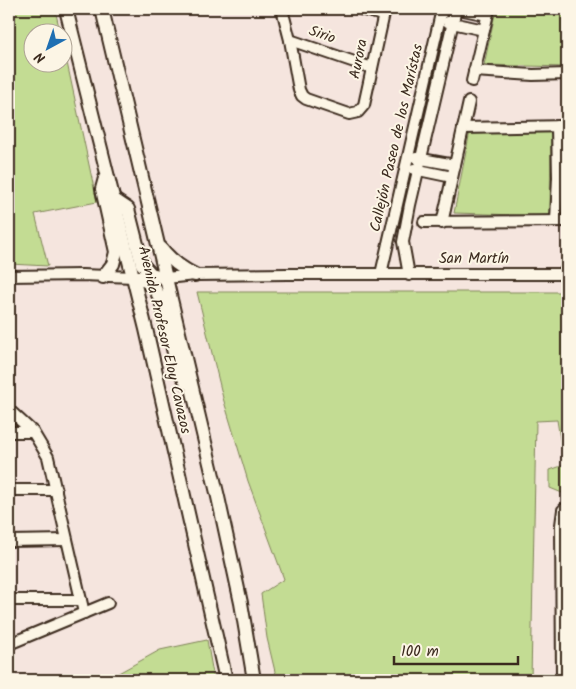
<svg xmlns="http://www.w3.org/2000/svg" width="576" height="689" font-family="Kalam,sans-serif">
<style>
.green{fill:#c3dc93;stroke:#7f8358}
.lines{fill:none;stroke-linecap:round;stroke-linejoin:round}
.minor-casing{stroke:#3b2a1e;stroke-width:14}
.major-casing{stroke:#3b2a1e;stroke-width:16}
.minor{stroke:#fcf5e5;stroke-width:10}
.major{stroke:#fcf5e5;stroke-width:12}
.labels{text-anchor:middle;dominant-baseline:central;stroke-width:4;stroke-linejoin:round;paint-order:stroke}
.street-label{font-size:15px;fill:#3b2a1e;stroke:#fcf5e5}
</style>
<rect width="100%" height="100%" fill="#f5e5de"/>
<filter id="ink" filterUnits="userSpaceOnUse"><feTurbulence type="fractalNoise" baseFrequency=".02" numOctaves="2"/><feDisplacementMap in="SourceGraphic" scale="10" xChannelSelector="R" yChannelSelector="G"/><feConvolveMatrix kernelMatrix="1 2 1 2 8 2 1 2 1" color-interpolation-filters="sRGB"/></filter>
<g filter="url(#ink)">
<g class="green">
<polygon points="9,9 55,9 60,32 32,32 32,62 62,62 63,44 97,202 35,214 48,266 9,264"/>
<polygon points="496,9 567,9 567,67 484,65"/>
<polygon points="470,131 551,131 550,216 454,213"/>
<polygon points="197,292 567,292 567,443 561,445 557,420 536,421 531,680 277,680 267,638 261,594 284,579 248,481 223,398"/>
<polygon points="567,464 567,495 550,488 550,470"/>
<polygon points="207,640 214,680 106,680 160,650"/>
</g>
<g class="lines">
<g class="minor-casing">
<g id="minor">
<polyline points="282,9 290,40 299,90 302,96 306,99 349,114 358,112 364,105 385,9"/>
<polyline points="360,9 383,15"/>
<polyline points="459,9 487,15"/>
<polyline points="448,22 484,30"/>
<polyline points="290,40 372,68"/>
<polyline points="474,71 533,75 567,74"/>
<polyline points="472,81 489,9"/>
<polyline points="463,128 567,126"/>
<polyline points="416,158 455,165"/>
<polyline points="414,169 452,177"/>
<polyline points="556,221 558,177 557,126"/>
<polyline points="424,222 567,221"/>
<polyline points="442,223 469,102"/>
<polyline points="381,274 442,9"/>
<polyline points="409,275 403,242 410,205 456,9"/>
<polyline points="9,276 82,275 134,277"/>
<polyline points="166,278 195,275 287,274 567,274"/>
<polyline points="9,410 33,432 48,457 84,613"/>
<polyline points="9,432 33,432"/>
<polyline points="9,490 56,490"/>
<polyline points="9,541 67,540"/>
<polyline points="9,600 81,600"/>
<polyline points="9,644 108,603"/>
<polyline points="562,675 561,525 563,510 567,507"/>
</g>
</g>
<g class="major-casing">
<g id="major">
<polyline points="66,9 146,329 226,680"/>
<polyline points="102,9 218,497 241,603 254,680"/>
<polyline points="113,199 128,209 142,264 151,274 166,278"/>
<path d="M 161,248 C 171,261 181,268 195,275"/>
<polyline points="103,277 113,264 116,252 102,189 105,178"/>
<polyline points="134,277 140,277 154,287 161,300 178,369 187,383"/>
</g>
</g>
<use href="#minor" class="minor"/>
<use href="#major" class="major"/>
</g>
</g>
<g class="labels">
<g class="street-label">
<text transform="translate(322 35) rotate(19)">Sirio</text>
<text transform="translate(359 59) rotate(-78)">Aurora</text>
<text transform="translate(397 138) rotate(-77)">Callejón Paseo de los Marístas</text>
<text x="474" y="259">San Martín</text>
<text transform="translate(164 340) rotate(77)">Avenida Profesor Eloy Cavazos</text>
</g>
</g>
<rect width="576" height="689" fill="none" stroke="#fcf5e5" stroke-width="30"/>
<rect x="15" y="15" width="546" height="659" fill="none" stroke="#3b2a1e" stroke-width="2" filter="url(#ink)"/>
<g transform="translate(48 48) rotate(220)"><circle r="24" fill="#fcf5e5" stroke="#afa495"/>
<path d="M0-4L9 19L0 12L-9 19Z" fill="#1f6fb2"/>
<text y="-8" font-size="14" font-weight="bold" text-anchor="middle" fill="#3b2a1e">N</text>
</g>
<path d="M394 656v8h124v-8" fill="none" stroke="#3b2a1e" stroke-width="2.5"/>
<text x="401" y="656" font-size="15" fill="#3b2a1e" stroke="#fcf5e5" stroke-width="4" paint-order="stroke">100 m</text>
</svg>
